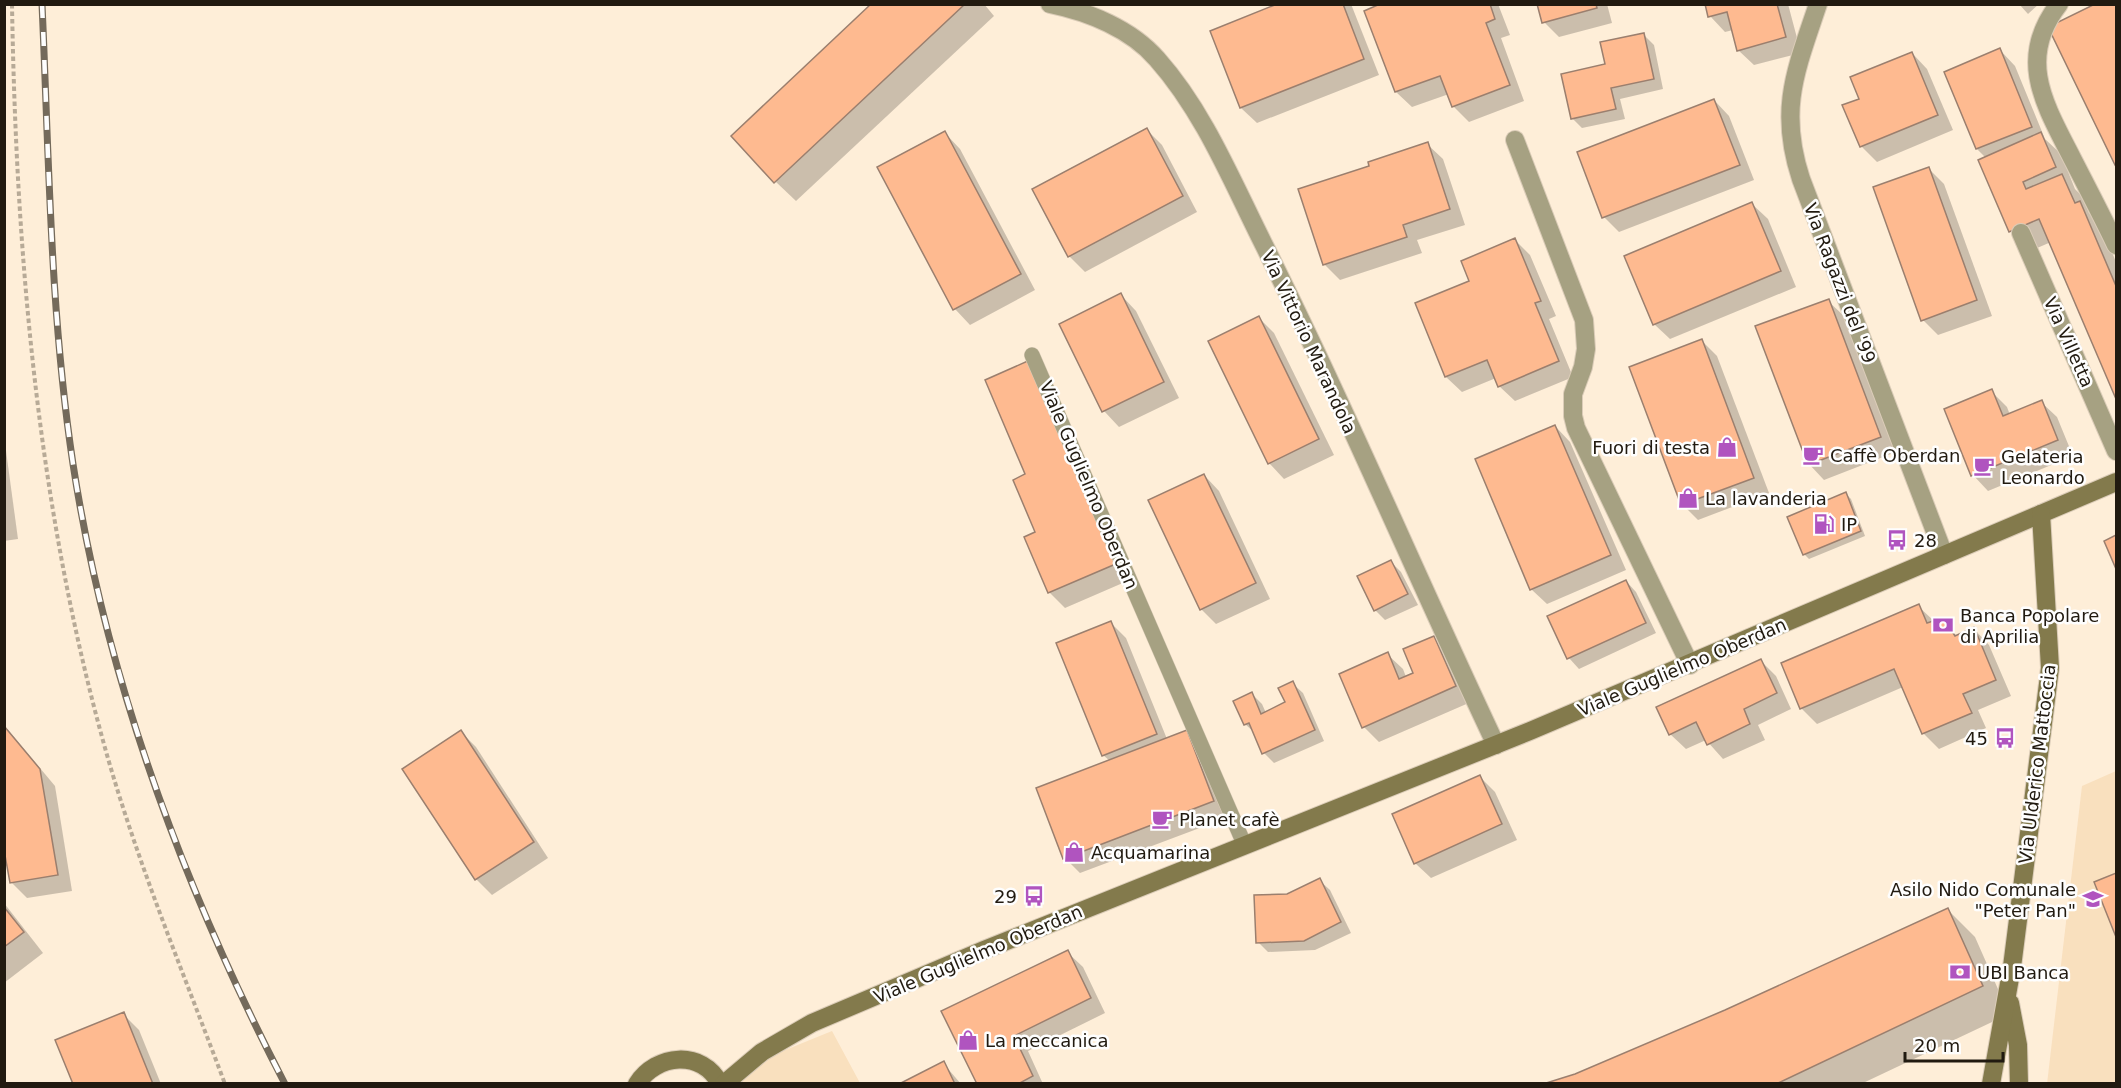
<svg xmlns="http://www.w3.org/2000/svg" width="2121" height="1088" font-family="'DejaVu Sans',sans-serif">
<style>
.built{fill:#f9e0be}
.shadow{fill:#0003}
.building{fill:#feba90;stroke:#9b7f6e;stroke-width:1.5}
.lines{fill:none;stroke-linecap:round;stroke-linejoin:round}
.lane-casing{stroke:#dbccb8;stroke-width:16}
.street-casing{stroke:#dbccb8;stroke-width:20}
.secondary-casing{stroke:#dbccb8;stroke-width:20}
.path{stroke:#b7aa97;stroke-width:4;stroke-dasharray:4.5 3;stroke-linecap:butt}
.lane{stroke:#a6a182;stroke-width:15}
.street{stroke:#a6a182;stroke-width:18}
.secondary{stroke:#837a4c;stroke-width:18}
.rail-casing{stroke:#746a5b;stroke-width:7}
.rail{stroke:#fefefe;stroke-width:4.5;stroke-dasharray:14;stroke-linecap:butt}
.labels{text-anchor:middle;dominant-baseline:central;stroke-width:5;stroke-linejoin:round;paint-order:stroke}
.street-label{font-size:18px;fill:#211a10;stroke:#fefefe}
.poi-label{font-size:18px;fill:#211a10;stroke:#fefefe;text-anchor:start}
</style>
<rect width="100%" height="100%" fill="#feeed8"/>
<g class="built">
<polygon points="2116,771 2116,1083 2047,1084 2082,786"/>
<polygon points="832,1031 860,1083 702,1084"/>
</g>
<g class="shadow">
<polygon points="873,4 984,4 994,16 796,201 776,182"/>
<polygon points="1281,4 1351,4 1379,75 1257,123 1241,108 1212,32"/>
<polygon points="1384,4 1498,4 1510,35 1501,38 1524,101 1469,122 1453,106 1449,94 1412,107 1396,92 1366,11"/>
<polygon points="1539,4 1607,4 1612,23 1559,37 1544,22"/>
<polygon points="1706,4 1788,4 1801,53 1754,65 1738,50 1733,30 1725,32 1710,16"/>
<polygon points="2019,4 2039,4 2028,14"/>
<polygon points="2098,4 2116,4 2116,164"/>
<polygon points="1643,34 1654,45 1663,89 1620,99 1625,119 1582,128 1572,118 1607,66"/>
<polygon points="2000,50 2015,66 2045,139 2061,154 2075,189 2082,196 2089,213 2100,223 2116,262 2116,395 2051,242 2030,251 2010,231 1986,158 1977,149 1946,73"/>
<polygon points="1912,53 1927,69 1953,130 1877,162 1861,146 1861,99"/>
<polygon points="1714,100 1729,116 1754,180 1619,232 1604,217"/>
<polygon points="1147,130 1162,145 1197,212 1085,272 1069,256"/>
<polygon points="945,133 960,149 1035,290 970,325 955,309 880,168"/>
<polygon points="1427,144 1443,159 1465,225 1417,240 1422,253 1340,280 1324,264 1371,167"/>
<polygon points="1928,168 1944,184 1992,316 1938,335 1923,320"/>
<polygon points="1752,204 1768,219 1796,287 1670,339 1654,324"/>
<polygon points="1515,240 1530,255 1556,316 1549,319 1573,377 1515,401 1499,386 1496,378 1462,392 1446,377 1417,304 1471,282"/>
<polygon points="1121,295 1136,311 1179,398 1119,427 1104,411"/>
<polygon points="1828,301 1844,316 1896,452 1824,480 1809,464"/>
<polygon points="1259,318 1274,333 1334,455 1284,479 1269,463"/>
<polygon points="1702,341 1717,356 1769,493 1698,520 1682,504"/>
<polygon points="1991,391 2007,407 2010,415 2041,402 2057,417 2073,456 1988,491 1973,475"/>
<polygon points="1555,426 1570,442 1626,570 1547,604 1531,589"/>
<polygon points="4,436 18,539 4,541"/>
<polygon points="1027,475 1132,579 1065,608 1049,592 1026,538 1037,533"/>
<polygon points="1204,475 1219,491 1270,599 1216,624 1201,609"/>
<polygon points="1846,494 1851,499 1865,536 1809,559 1804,554"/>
<polygon points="1391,562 1401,572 1418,605 1385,620 1375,610"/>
<polygon points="1626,581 1636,592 1656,633 1579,669 1569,658 1549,617"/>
<polygon points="1918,606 1935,622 1945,624 1957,636 1974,629 1989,645 2011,696 1978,710 1986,728 1939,749 1923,733 1903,687 1817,724 1801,708"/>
<polygon points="1111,623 1126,638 1167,739 1187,732 1202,748 1229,817 1080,873 1065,858 1110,761 1103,755"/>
<polygon points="1434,637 1449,653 1471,702 1379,742 1364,727 1387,654 1403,669 1406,677 1415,674"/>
<polygon points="1761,661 1776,676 1791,709 1758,725 1765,740 1723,759 1706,740 1686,749 1670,734"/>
<polygon points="1292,683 1303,693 1324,741 1274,763 1264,753 1256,734 1245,724 1252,694 1262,704 1266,713 1287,703"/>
<polygon points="4,725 55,786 72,891 27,898 12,883 4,840"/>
<polygon points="461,732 476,747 548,858 492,895 476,879 404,769"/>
<polygon points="1480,777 1495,792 1517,840 1431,878 1415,863"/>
<polygon points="2116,874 2116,933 2096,882"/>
<polygon points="1319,880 1330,890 1351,933 1315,950 1268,952 1258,942 1288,896"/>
<polygon points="4,903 43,953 4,983"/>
<polygon points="1948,910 1975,937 2009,1014 1861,1084 1549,1084 1576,1075 1726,1011"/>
<polygon points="1067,952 1083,967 1105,1013 1028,1051 1043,1084 978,1084"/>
<polygon points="123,1014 139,1030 161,1084 75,1084"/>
<polygon points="943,1063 961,1084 902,1084"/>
</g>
<g class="building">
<polygon points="871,4 965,4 774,183 731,136"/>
<polygon points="1277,4 1343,4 1364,59 1240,108 1210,31"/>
<polygon points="1380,4 1490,4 1495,19 1486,23 1510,85 1452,107 1440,76 1395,92 1364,11"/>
<polygon points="1537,4 1596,4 1597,8 1542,23"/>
<polygon points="1705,4 1777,4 1786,37 1737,51 1727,12 1708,17"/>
<polygon points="2095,4 2116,4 2116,164 2115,165 2048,27"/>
<polygon points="1644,33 1654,79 1611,88 1616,109 1571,119 1561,74 1605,64 1600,42"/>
<polygon points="2000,48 2032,127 1976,149 1944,72"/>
<polygon points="1912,52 1938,115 1860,147 1842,105 1859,99 1850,77"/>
<polygon points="1714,99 1740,165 1602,218 1577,152"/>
<polygon points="1147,128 1183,196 1068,257 1032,189"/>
<polygon points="945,131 1021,274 953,310 877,167"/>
<polygon points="2041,132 2056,167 2023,182 2026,189 2062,174 2075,203 2080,201 2116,286 2116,399 2039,219 2009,232 1978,160"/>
<polygon points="1428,142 1450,209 1403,225 1407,237 1323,265 1298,189 1369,166 1368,162"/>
<polygon points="1929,167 1977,300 1921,321 1873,187"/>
<polygon points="1752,202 1781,271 1653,325 1624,256"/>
<polygon points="1515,238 1541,301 1535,303 1559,361 1498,387 1487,360 1445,377 1415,303 1469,281 1461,261"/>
<polygon points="1121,293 1164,382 1102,412 1059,324"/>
<polygon points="1829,299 1881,437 1808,465 1755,326"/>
<polygon points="1259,316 1319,439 1268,464 1208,341"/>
<polygon points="1702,339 1754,478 1681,505 1629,367"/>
<polygon points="1030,360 1118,563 1048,593 1024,537 1035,532 1013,480 1025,474 985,380"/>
<polygon points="1992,389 2003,416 2042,400 2058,440 1971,476 1944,409"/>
<polygon points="1555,425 1611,555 1530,590 1475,459"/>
<polygon points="1204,474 1256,583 1200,610 1148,500"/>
<polygon points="1846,492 1861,531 1803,555 1787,517"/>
<polygon points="2116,535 2116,569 2104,541"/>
<polygon points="1391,560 1408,594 1374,611 1357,576"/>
<polygon points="1626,580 1646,623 1567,659 1547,616"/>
<polygon points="1919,604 1927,623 1936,620 1946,622 1955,636 1974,627 1996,680 1963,694 1972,713 1922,734 1894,669 1800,709 1781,663"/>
<polygon points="1111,621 1157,734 1102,756 1056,643"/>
<polygon points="1434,636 1456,686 1362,728 1339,674 1388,652 1399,679 1413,673 1403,649"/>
<polygon points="1761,659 1777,693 1744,709 1750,724 1707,745 1696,722 1669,735 1656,707"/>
<polygon points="1293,681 1315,730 1262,754 1249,723 1244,725 1233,701 1252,692 1261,714 1285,702 1278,688"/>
<polygon points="4,726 40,769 58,875 10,883 4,850"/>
<polygon points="461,730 534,842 475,880 402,769"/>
<polygon points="1187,730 1214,801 1063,859 1036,788"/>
<polygon points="1480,775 1502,824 1414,864 1392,814"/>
<polygon points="2116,873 2116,937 2094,882"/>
<polygon points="1320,878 1341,922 1304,941 1256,943 1254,895 1287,894"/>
<polygon points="4,907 24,932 4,947"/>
<polygon points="1948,908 1983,986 1776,1084 1543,1084 1575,1074 1725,1010"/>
<polygon points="1068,950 1091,998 1014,1036 1033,1076 1018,1084 977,1084 941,1011"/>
<polygon points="124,1012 153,1084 73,1084 55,1040"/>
<polygon points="944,1061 955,1084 899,1084"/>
</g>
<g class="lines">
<g class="lane-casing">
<polyline id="lane" points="1032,355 1245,846"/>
</g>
<g class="street-casing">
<g id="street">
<path d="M 1050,4 C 1089,12 1131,29 1157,59 C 1205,113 1233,184 1265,247 C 1347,411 1418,580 1496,745"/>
<path d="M 1818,4 C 1796,70 1778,109 1801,179 L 1944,555"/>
<path d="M 2059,4 C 2016,59 2045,105 2072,158 C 2087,187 2102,216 2116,245"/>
<polyline points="1515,140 1584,320 1586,349 1583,367 1573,394 1573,416 1576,428 1690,665"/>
<polyline points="2021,233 2116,451"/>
</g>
</g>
<g class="secondary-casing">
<g id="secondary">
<polyline points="2010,1003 2018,1045 2019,1084"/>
<path d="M 637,1084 C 656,1054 702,1049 720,1084"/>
<polyline points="724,1084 762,1052 812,1023 984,950 1530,731 2116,482"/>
<polyline points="1991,1084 2012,967 2050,668 2041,514"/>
</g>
</g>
<path class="path" d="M 12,4 C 16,251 37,499 102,737 C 134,855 182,969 225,1084"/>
<use href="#lane" class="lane"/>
<use href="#street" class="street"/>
<use href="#secondary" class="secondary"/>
<g class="rail-casing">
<path id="rail" d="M 42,4 C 49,158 50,312 73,464 C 106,679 185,891 285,1084"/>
</g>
<use href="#rail" class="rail"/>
</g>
<defs>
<g id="shop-bare" transform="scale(1.62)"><path d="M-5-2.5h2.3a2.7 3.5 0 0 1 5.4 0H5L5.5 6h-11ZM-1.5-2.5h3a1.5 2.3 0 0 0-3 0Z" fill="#b054bf" stroke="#fefefe" stroke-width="2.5" paint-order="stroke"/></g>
<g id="cafe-bare" transform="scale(1.62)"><path d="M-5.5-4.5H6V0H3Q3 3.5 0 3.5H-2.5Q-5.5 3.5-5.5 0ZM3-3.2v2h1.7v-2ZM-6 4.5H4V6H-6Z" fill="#b054bf" stroke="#fefefe" stroke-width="2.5" paint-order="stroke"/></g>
<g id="fuel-bare" transform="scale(1.62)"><path d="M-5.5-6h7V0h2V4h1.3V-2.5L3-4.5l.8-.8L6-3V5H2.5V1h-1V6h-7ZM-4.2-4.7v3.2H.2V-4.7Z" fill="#b054bf" stroke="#fefefe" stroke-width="2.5" paint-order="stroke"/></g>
<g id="bus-bare" transform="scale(1.62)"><path d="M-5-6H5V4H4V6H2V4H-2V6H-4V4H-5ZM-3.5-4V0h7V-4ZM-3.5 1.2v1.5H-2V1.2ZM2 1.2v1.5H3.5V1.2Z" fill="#b054bf" stroke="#fefefe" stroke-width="2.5" paint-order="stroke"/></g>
<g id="bank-bare" transform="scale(1.62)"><path d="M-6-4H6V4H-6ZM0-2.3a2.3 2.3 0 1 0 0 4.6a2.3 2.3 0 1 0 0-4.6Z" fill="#b054bf" stroke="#fefefe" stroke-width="2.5" paint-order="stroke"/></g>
<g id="school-bare" transform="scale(1.62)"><path d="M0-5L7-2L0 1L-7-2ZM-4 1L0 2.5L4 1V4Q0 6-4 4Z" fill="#b054bf" stroke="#fefefe" stroke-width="2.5" paint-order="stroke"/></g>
</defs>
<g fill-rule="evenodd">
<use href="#shop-bare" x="1727" y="447"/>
<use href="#cafe-bare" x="1813" y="455"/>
<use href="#cafe-bare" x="1984" y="466"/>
<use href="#shop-bare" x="1688" y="498"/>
<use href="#fuel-bare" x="1824" y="524"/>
<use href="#bus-bare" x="1897" y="540"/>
<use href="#bank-bare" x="1943" y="625"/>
<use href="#bus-bare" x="2005" y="738"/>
<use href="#cafe-bare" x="1162" y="819"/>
<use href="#shop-bare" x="1074" y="852"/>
<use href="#bus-bare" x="1034" y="896"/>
<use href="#school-bare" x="2093" y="899"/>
<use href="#bank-bare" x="1960" y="972"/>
<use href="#shop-bare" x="968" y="1040"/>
</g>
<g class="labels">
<g class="street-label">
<text transform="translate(1840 283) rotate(69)">Via Ragazzi del '99</text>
<text transform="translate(1309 342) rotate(65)">Via Vittorio Marandola</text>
<text transform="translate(2069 342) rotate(66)">Via Villetta</text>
<text transform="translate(1089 485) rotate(67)">Viale Guglielmo Oberdan</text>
<text transform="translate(1682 667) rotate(-23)">Viale Guglielmo Oberdan</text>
<text transform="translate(2037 764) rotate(-83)">Via Ulderico Mattoccia</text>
<text transform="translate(978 954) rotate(-23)">Viale Guglielmo Oberdan</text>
</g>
<g class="poi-label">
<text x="1710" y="447" text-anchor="end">Fuori di testa</text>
<text x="1830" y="455">Caffè Oberdan</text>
<text x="2001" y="456">Gelateria<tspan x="2001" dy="21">Leonardo</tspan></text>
<text x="1705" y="498">La lavanderia</text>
<text x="1841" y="524">IP</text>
<text x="1914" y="540">28</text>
<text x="1960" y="615">Banca Popolare<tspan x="1960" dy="21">di Aprilia</tspan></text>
<text x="1988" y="738" text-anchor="end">45</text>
<text x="1179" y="819">Planet cafè</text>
<text x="1091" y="852">Acquamarina</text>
<text x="2076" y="889" text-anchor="end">Asilo Nido Comunale<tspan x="2076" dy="21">"Peter Pan"</tspan></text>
<text x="1017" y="896" text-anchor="end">29</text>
<text x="1977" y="972">UBI Banca</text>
<text x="985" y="1040">La meccanica</text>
</g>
</g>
<rect width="2121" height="1088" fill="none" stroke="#211a10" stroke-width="12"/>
<path d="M1905 1052v9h98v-9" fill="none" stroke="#211a10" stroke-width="3"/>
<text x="1914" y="1052" font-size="18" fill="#211a10" stroke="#fefefe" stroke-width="4.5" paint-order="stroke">20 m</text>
</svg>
